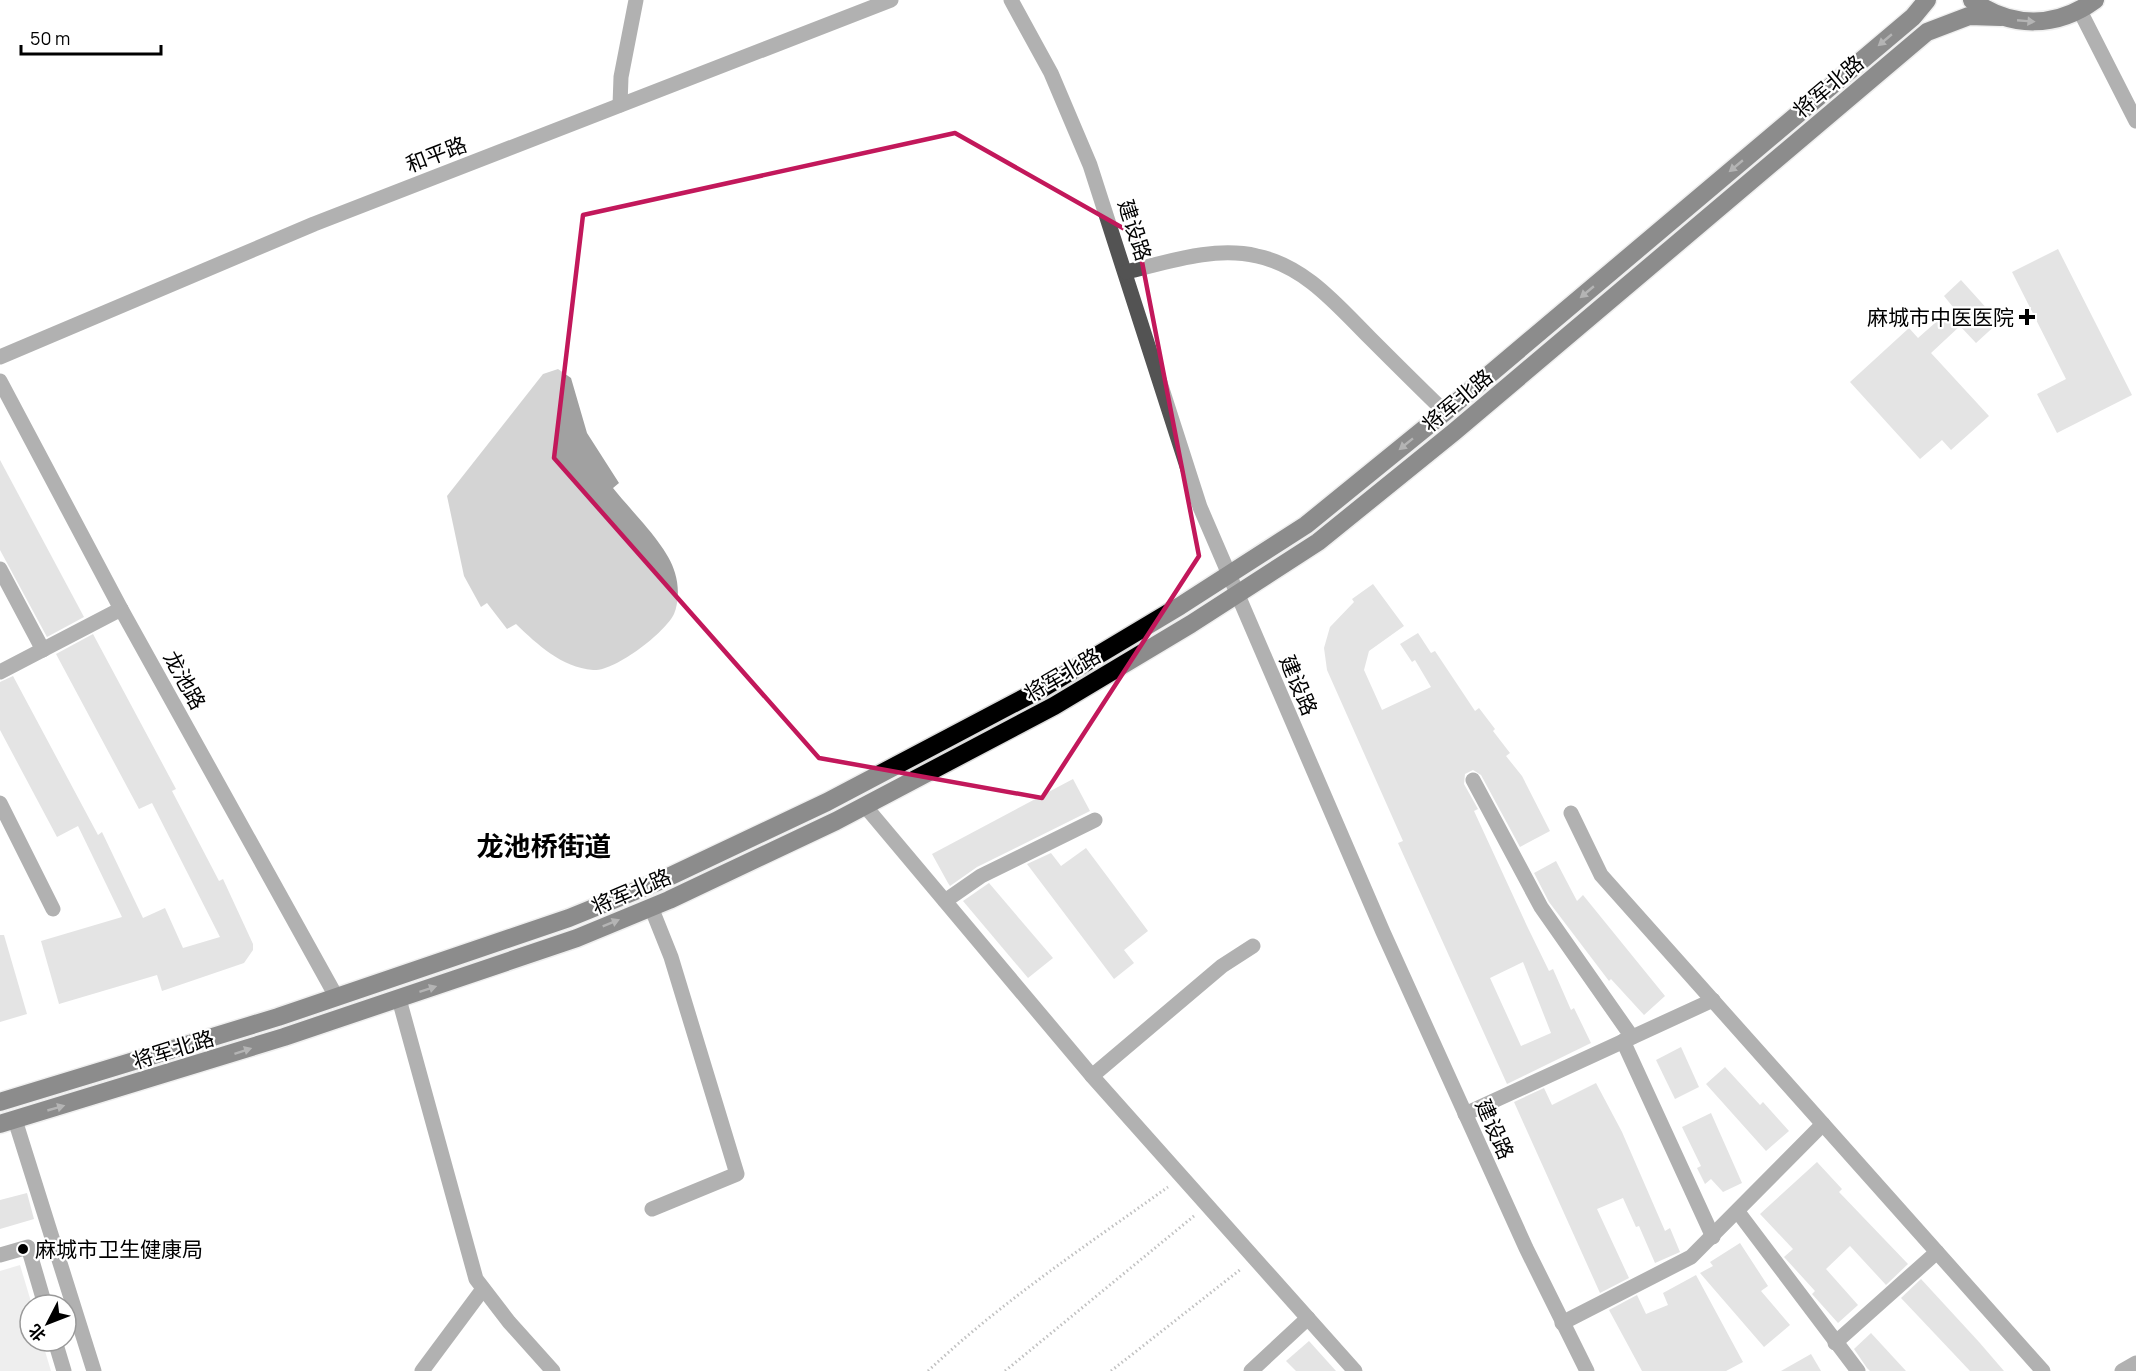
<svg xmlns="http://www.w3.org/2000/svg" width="2136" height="1371" font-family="Manrope,'Noto Sans SC',sans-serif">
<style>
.green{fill:#dadada}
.water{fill:#a1a1a1}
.building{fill:#c3c3c3;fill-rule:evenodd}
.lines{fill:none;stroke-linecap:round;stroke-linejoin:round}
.highway-casing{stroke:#dbdbdb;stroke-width:21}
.path{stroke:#757575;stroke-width:3;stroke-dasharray:1.5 3;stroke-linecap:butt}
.minor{stroke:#535353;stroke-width:15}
.highway{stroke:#000;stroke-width:18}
.oneway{fill:#595959}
.marked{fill:none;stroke:#c2185b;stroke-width:4.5;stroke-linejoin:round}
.poi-dot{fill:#000;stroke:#fff;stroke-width:2}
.labels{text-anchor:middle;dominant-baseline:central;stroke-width:4.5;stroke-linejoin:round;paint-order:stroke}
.street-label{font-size:21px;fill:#000;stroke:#fff}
.poi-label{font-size:21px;fill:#000;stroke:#fff;text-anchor:end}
.district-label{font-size:27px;font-weight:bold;fill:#000;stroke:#fff}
</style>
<rect width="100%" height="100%" fill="#fff"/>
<polygon class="green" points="20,1265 32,1305 30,1341 42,1341 51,1371 0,1371 0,1271"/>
<path class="water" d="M 558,369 L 571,378 L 587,433 L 619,483 L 613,488 C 631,511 668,546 675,573 C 679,586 679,602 674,614 C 665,633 614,672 593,670 C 561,667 538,645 516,624 L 507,629 L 487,603 L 481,607 L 464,576 L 447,496 L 543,374 Z"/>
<g class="building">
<polygon points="2058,249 2132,395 2057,433 2037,394 2066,379 2012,272"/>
<polygon points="1961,280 1999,322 1976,343 1960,326 1931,353 1989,416 1951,450 1942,440 1920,459 1850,382 1909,328 1918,338 1953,307 1944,296"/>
<polygon points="0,460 84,617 47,637 0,550"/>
<path d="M 1373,584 L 1404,626 L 1369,651 L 1364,670 L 1382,710 L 1431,687 L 1415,660 L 1412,662 L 1400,644 L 1418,633 L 1431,653 L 1435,651 L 1475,711 L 1479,708 L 1495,729 L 1493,731 L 1510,753 L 1506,756 L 1522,776 L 1550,831 L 1520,847 L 1481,775 L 1473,770 L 1465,774 L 1464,784 L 1478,809 L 1474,811 L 1527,926 L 1549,971 L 1553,969 L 1571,1010 L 1574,1008 L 1591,1043 L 1507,1084 L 1398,843 L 1403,841 L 1327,670 L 1324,648 L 1330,627 L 1354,602 L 1352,599 ZM 1523,962 L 1551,1033 L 1521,1046 L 1490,978 Z"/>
<polygon points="93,634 176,789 172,791 219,881 223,879 253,944 253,950 244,963 162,991 157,975 59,1004 41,941 122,917 78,826 57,837 0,730 0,682 13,676 98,835 102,832 143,918 165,908 183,948 220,937 152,803 139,809 56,654"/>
<polygon points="1073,779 1090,811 977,867 950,886 948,883 932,854"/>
<polygon points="1086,848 1148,931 1124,950 1134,963 1114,979 1027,864 1051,853 1061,866"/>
<polygon points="1556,861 1577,901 1583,895 1665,996 1644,1015 1611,979 1609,981 1549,902 1534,873"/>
<polygon points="989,883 1053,958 1028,978 963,901"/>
<polygon points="0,935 4,935 27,1014 0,1022"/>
<polygon points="1681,1047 1699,1087 1675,1099 1656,1060"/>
<polygon points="1725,1067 1760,1105 1763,1102 1789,1131 1766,1151 1706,1084"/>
<polygon points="1596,1083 1622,1132 1665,1231 1670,1228 1680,1252 1655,1263 1639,1226 1636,1227 1623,1198 1597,1209 1629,1278 1600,1293 1514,1102 1544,1088 1552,1105"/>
<polygon points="1711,1113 1742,1183 1723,1192 1711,1179 1705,1184 1697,1168 1701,1166 1682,1127"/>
<polygon points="1817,1162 1842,1189 1839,1192 1908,1264 1886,1285 1850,1246 1826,1269 1858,1305 1838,1323 1812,1294 1815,1291 1784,1257 1793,1249 1760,1214"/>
<polygon points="27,1193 34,1219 0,1229 0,1200"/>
<polygon points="1740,1243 1768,1286 1761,1291 1790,1325 1764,1347 1700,1273 1713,1266 1710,1262"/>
<polygon points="1696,1275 1743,1362 1726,1371 1642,1371 1609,1310 1637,1295 1646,1314 1668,1305 1663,1293"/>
<polygon points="1921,1279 1979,1342 2004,1371 1970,1371 1901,1298"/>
<polygon points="1871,1333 1906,1371 1870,1371 1867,1368 1854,1349"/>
<polygon points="1309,1341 1336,1371 1296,1371 1286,1361"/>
<polygon points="1811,1354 1821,1371 1781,1371"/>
</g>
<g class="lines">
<g class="highway-casing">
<g id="highway">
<path d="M 1972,0 C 2011,29 2057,28 2095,0"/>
<polyline points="0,1102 278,1017 569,918 660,881 827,802 1043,688 1180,606 1306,525 1445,412 1913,17 1927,0"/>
<polyline points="0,1124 284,1037 577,938 669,900 836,821 1054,706 1191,624 1318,542 1454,432 1927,32 1969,16 2001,17"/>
</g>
</g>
<g class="path">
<path d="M 928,1371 C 1001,1302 1087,1245 1168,1187"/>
<polyline points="1005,1371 1194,1216"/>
<polyline points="1111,1371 1241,1269"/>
</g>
<g class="minor">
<polyline points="1011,0 1051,73 1090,165 1200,507 1383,932 1526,1248 1587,1371"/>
<polyline points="2080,11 2136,121"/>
<polyline points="620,105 621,77 636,0"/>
<path d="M 1126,272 C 1168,262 1214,246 1257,256 C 1305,266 1337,305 1370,338 C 1395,363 1420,388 1445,412"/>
<polyline points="0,357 314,224 891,0"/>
<polyline points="0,381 121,609 337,998"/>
<polyline points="0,569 43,650"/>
<polyline points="0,672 121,609"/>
<polyline points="1473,780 1541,907 1632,1037"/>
<polyline points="0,803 53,909"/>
<polyline points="865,806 1092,1076 1355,1371"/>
<polyline points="1571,813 1601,875 2043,1371"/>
<polyline points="945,901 981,876 1095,820"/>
<polyline points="651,907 671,957 737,1174 652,1209"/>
<polyline points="399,999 476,1279 509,1322 553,1371"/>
<polyline points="1623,1041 1713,1237"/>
<polyline points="1092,1076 1222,966 1253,946"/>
<polyline points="1465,1114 1713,1000"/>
<polyline points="15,1120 94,1371"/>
<polyline points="1738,1212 1858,1371"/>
<polyline points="0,1255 28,1247 45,1305"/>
<polyline points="1562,1323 1691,1257 1823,1124"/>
<polyline points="55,1341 64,1371"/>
<polyline points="1835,1343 1937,1252"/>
<polyline points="422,1371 483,1289"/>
<polyline points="1251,1371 1308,1318"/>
<polyline points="2122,1371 2136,1363"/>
</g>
<use href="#highway" class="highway"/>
</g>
<defs><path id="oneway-solid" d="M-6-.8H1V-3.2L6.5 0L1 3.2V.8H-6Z" transform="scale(1.5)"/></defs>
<g class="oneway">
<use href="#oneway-solid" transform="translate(2026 21) rotate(5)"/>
<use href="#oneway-solid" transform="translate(1885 40) rotate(140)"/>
<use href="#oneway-solid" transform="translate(1736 166) rotate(140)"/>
<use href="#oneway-solid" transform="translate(1587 292) rotate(140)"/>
<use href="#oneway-solid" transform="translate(1406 444) rotate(141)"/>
<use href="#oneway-solid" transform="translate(611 923) rotate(-22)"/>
<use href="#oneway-solid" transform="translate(428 989) rotate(-18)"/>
<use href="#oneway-solid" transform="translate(243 1051) rotate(-18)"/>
<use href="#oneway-solid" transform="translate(56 1108) rotate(-16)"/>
</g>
<path d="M0 0H2136V1371H0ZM 955,133 L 1137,236 L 1199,556 L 1042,798 L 819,758 L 554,458 L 583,215 Z" fill="#fff" fill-opacity=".55" fill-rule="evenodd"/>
<path class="marked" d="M 955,133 L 1137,236 L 1199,556 L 1042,798 L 819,758 L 554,458 L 583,215 Z"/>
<g class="poi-dot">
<path d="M2024 308h6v6h6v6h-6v6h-6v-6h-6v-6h6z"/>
<circle cx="23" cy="1249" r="6"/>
</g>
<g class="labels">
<g class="street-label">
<text transform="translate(1828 86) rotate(-40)">将军北路</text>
<text transform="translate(436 154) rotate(-21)">和平路</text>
<text transform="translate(1135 230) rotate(72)">建设路</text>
<text transform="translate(1457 400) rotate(-40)">将军北路</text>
<text transform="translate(1062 674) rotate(-30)">将军北路</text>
<text transform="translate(185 680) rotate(61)">龙池路</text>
<text transform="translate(1299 685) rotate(67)">建设路</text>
<text transform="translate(631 891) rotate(-23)">将军北路</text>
<text transform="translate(173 1049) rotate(-17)">将军北路</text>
<text transform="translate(1495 1129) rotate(66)">建设路</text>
</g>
<g class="poi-label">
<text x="2014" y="317">麻城市中医医院</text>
<text x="35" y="1249" text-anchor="start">麻城市卫生健康局</text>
</g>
<g class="district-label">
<text x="544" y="845">龙池桥街道</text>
</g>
</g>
<g transform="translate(48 1323) rotate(228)"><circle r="28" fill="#ffffff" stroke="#999999" stroke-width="1.5"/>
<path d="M0-4.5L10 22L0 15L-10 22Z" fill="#000000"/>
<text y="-9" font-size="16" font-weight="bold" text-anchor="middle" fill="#000000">北</text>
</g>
<path d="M21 45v9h140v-9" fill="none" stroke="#000000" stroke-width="3"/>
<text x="30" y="45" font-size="18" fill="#000000" stroke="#ffffff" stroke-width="4.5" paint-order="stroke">50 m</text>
</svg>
